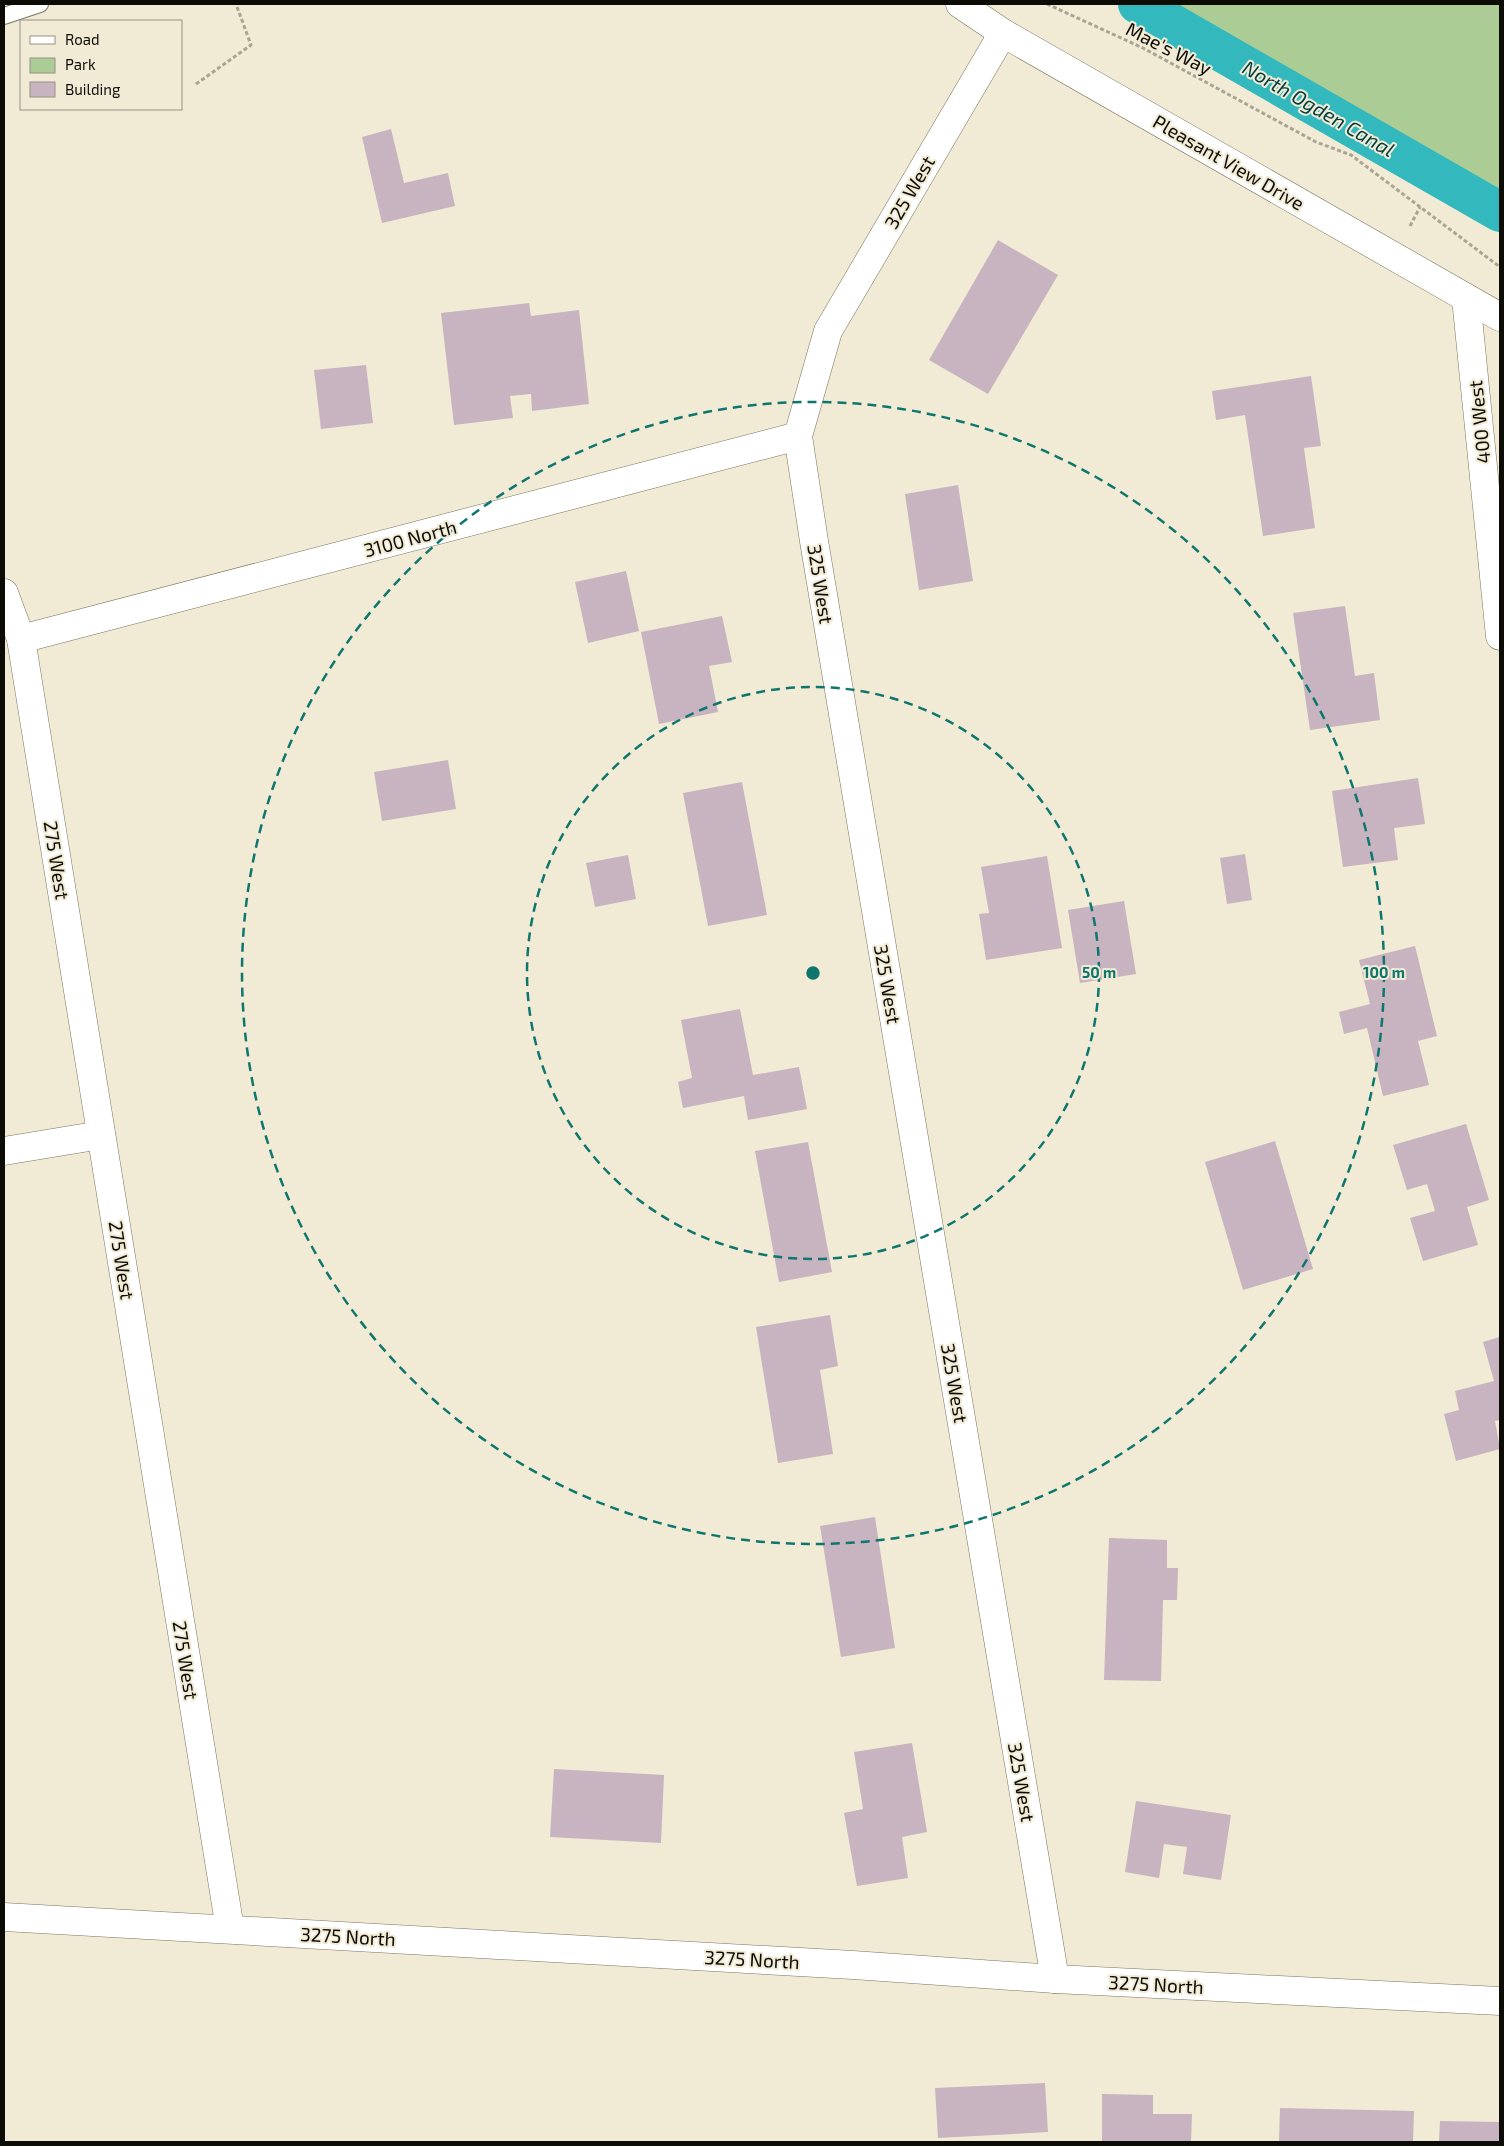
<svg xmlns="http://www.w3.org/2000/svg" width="1504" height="2146" font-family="'Exo 2',sans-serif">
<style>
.green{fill:#accc96}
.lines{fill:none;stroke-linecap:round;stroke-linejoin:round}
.canal{stroke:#32b8bd;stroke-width:40}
.building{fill:#c8b3c0}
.service-casing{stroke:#7a7561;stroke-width:18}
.minor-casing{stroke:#7a7561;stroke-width:29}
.tertiary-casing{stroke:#7a7561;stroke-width:29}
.path{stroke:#a9a493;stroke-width:3;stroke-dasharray:4 2.5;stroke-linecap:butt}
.service{stroke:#fff;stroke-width:16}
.minor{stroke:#fff;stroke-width:28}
.tertiary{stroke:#fff;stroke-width:28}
.ring{fill:none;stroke:#0f766e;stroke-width:2.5;stroke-dasharray:9 6}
.labels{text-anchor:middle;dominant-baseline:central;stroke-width:4;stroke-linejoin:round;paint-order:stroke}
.street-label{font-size:19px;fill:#0d0b05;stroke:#f1ebd5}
.water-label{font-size:20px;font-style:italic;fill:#003d40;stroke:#f1ebd5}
.centre{fill:#0f766e;stroke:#f1ebd5;stroke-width:2.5}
.ring-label{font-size:15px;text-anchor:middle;font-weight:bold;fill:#0f766e;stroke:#f1ebd5;stroke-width:4;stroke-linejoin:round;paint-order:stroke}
</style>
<rect width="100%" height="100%" fill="#f1ebd5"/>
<polygon class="green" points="1153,4 1500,4 1500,201"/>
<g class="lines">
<polyline class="canal" points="1138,4 1500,212"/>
</g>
<g class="building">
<polygon points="391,129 404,183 448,173 455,206 382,223 362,137"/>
<polygon points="998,240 1058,275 988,394 929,360"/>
<polygon points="529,303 531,316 579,310 589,404 532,411 531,394 510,396 513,418 454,425 441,313"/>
<polygon points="366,365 373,423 321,429 314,370"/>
<polygon points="1311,376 1321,446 1304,448 1315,528 1263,536 1245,415 1216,420 1212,391"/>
<polygon points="958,485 973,581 919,590 905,494"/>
<polygon points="626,571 639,631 588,643 575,582"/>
<polygon points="1345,606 1355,676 1374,673 1380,720 1310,730 1293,613"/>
<polygon points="722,616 732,662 709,666 718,712 659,724 641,632"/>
<polygon points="448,760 456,809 382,821 374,772"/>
<polygon points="1418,778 1425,824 1394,828 1398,860 1343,867 1332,791"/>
<polygon points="742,782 767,915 708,926 683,793"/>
<polygon points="1245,854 1252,900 1227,904 1220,858"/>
<polygon points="628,855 636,899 595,907 586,863"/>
<polygon points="1047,856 1062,948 986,960 979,914 989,913 981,867"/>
<polygon points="1124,901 1136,974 1080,983 1068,910"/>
<polygon points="1415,946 1437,1036 1418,1041 1429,1085 1383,1096 1367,1028 1344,1034 1339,1012 1370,1004 1359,960"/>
<polygon points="740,1009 753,1075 799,1067 807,1109 748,1120 744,1096 683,1108 678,1082 692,1078 681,1020"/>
<polygon points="1466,1124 1489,1200 1467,1207 1478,1245 1423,1261 1410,1218 1435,1211 1427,1184 1407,1190 1393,1145"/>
<polygon points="1275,1141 1313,1269 1243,1290 1205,1162"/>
<polygon points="808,1142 832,1272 779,1282 755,1151"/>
<polygon points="830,1315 838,1366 820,1370 833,1454 778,1463 756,1327"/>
<polygon points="1500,1337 1500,1420 1495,1421 1500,1449 1456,1461 1444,1414 1459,1410 1455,1391 1494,1381 1483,1342"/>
<polygon points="875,1517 895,1648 841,1657 820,1526"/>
<polygon points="1109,1538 1167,1540 1167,1568 1178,1568 1177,1600 1163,1600 1161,1681 1104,1680"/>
<polygon points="912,1743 927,1832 902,1837 908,1878 857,1886 844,1813 863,1809 854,1752"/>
<polygon points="554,1769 664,1775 661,1843 550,1837"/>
<polygon points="1136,1801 1231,1815 1221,1880 1183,1874 1187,1847 1164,1844 1159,1878 1125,1872"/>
<polygon points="1045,2083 1048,2132 938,2138 935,2088"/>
<polygon points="1102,2094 1153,2095 1153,2114 1192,2114 1191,2142 1102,2142"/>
<polygon points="1280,2108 1414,2111 1413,2142 1279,2142"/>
<polygon points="1440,2121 1500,2122 1500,2142 1439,2142"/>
</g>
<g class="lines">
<g class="service-casing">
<polyline id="service" points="4,16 40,4"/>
</g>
<g class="minor-casing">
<g id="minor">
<polyline points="1003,33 828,331 798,436 814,541 1055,1979"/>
<polyline points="1466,298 1500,636"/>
<polyline points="4,593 21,639 230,1929"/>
<polyline points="21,639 798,436"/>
<polyline points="4,1151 101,1135"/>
<polyline points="4,1917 853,1965 1055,1979 1500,2001"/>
</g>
</g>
<g class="tertiary-casing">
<polyline id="tertiary" points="960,4 1003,33 1500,317"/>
</g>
<g class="path">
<polyline points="1047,4 1143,48 1316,142 1351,155 1500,267"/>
<polyline points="196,84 251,45 236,4"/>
<polyline points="1410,226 1420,207"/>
</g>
<use href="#service" class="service"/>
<use href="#minor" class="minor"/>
<use href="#tertiary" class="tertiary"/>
</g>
<g class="ring">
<circle cx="813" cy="973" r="286"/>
<circle cx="813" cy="973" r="571"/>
</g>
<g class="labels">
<g class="street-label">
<text transform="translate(1169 48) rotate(27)">Mae's Way</text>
<text transform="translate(1229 162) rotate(30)">Pleasant View Drive</text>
<text transform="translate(909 192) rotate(-60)">325 West</text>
<text transform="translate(1479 422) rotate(-96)">400 West</text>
<text transform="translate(410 538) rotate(-15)">3100 North</text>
<text transform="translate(821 584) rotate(81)">325 West</text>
<text transform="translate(57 860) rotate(81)">275 West</text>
<text transform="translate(888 984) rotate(80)">325 West</text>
<text transform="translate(122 1260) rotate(81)">275 West</text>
<text transform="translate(955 1383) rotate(80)">325 West</text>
<text transform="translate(186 1660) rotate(81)">275 West</text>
<text transform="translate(1022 1782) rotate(80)">325 West</text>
<text transform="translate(348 1936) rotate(3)">3275 North</text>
<text transform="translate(752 1959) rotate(3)">3275 North</text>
<text transform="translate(1156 1984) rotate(3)">3275 North</text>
</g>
<g class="water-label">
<text transform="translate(1319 108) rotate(30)">North Ogden Canal</text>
</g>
</g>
<circle cx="813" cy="973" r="8" class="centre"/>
<g class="ring-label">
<text x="1099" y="978">50 m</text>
<text x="1384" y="978">100 m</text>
</g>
<rect width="1504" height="2146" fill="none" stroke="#0d0b05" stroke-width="10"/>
<rect x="20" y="20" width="162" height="90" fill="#f1ebd5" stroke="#969182"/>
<rect x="30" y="36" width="25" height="8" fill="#ffffff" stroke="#969182"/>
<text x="65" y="45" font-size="15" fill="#0d0b05">Road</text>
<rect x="30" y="58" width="25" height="15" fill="#accc96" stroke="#969182"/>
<text x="65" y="70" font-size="15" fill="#0d0b05">Park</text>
<rect x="30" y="82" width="25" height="15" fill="#c8b3c0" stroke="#969182"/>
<text x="65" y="95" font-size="15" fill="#0d0b05">Building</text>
</svg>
